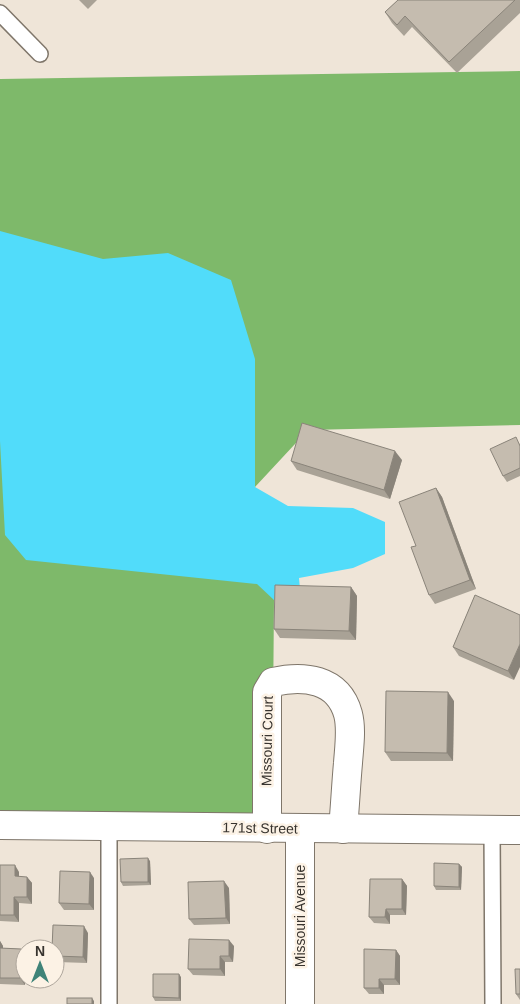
<svg xmlns="http://www.w3.org/2000/svg" width="520" height="1004" font-family="Arial,sans-serif">
<style>
.forest{fill:#7eb96a}
.water{fill:#51dcfa}
.lines{fill:none;stroke-linecap:round;stroke-linejoin:round}
.service-casing{stroke:#7f766a;stroke-width:18}
.minor-casing{stroke:#7f766a;stroke-width:30}
.service{stroke:#fff;stroke-width:15}
.minor{stroke:#fff;stroke-width:28}
.wall{fill:#a9a296}
.shaded-wall{fill:#8a847a}
.building{fill:#c5bcaf;stroke:#8a847a}
.labels{text-anchor:middle;dominant-baseline:central;stroke-width:5;stroke-linejoin:round;paint-order:stroke}
.street-label{font-size:14px;fill:#38342f;stroke:#fcf2e5}
</style>
<rect width="100%" height="100%" fill="#efe5d8"/>
<polygon class="forest" points="520,71 520,425 308,430 255,487 274,600 272,829 0,824 0,79"/>
<polygon class="water" points="0,231 103,259 168,253 231,280 255,359 255,487 288,506 353,508 385,522 385,554 353,568 299,578 301,600 274,600 257,584 26,560 5,535 0,441"/>
<g class="lines">
<g class="service-casing">
<g id="service">
<polyline points="0,13 40,54"/>
<polyline points="109,826 109,1004"/>
<polyline points="492,830 493,1004"/>
</g>
</g>
<g class="minor-casing">
<g id="minor">
<polyline points="0,825 520,830"/>
<path d="M 267,829 L 267,692 L 273,682 C 303,675 338,678 348,714 C 352,729 349,748 348,763 C 346,785 345,807 343,829"/>
<polyline points="300,829 300,1004"/>
</g>
</g>
<use href="#service" class="service"/>
<use href="#minor" class="minor"/>
</g>
<g class="wall">
<polygon points="79,0 97,0 88,9"/>
<polygon points="398,0 520,0 520,13 457,73 412,27 404,36 392,23 385,12"/>
<polygon points="520,443 520,476 507,482 503,476"/>
<polygon points="402,460 390,499 297,470 291,461"/>
<polygon points="436,488 442,497 476,589 435,604 429,595 416,546"/>
<polygon points="351,587 357,596 356,640 280,638 274,629"/>
<polygon points="475,595 514,680 459,656 453,647"/>
<polygon points="454,701 453,761 391,761 385,752"/>
<polygon points="150,861 151,885 123,886 121,882"/>
<polygon points="459,864 462,867 461,890 436,890 434,886"/>
<polygon points="0,865 19,872 19,877 27,877 32,883 32,904 19,903 19,922 0,921"/>
<polygon points="94,878 94,910 64,910 59,903"/>
<polygon points="402,879 407,886 406,915 390,915 390,924 374,923 369,917"/>
<polygon points="229,888 230,924 194,925 189,919"/>
<polygon points="88,933 87,963 57,962 55,959 55,949"/>
<polygon points="0,941 3,946 3,948 21,949 25,955 25,985 0,984"/>
<polygon points="234,946 233,962 225,962 225,976 193,975 188,969"/>
<polygon points="396,950 400,956 400,985 384,985 384,994 369,994 364,988"/>
<polygon points="520,969 520,1000 516,994"/>
<polygon points="181,977 181,1001 155,1001 153,997"/>
</g>
<g class="shaded-wall">
<polygon points="395,451 402,460 390,499 384,490"/>
<polygon points="436,488 442,497 476,589 470,580"/>
<polygon points="351,587 357,596 356,640 349,631"/>
<polygon points="520,644 520,667 514,680 508,671"/>
<polygon points="448,692 454,701 453,761 447,753"/>
<polygon points="148,858 150,861 151,885 148,882"/>
<polygon points="459,864 462,867 461,890 459,887"/>
<polygon points="15,865 19,872 19,883 15,876"/>
<polygon points="90,872 94,878 94,910 89,904"/>
<polygon points="27,877 32,883 32,904 27,897"/>
<polygon points="402,879 407,886 406,915 402,909"/>
<polygon points="224,881 229,888 230,924 226,918"/>
<polygon points="14,897 19,903 19,922 14,915"/>
<polygon points="386,909 390,915 390,924 385,917"/>
<polygon points="84,926 88,933 87,963 83,957"/>
<polygon points="229,940 234,946 233,962 229,956"/>
<polygon points="0,941 3,946 3,955 0,950"/>
<polygon points="21,949 25,955 25,985 20,978"/>
<polygon points="396,950 400,956 400,985 395,979"/>
<polygon points="220,956 225,962 225,976 220,969"/>
<polygon points="179,974 181,977 181,1001 179,998"/>
<polygon points="379,979 384,985 384,994 379,988"/>
<polygon points="92,998 94,1001 94,1004 92,1004"/>
</g>
<g class="building">
<polygon points="398,0 515,0 449,62 405,16 397,25 385,12"/>
<polygon points="302,423 395,451 384,490 291,461"/>
<polygon points="516,437 520,446 520,468 503,476 490,449"/>
<polygon points="436,488 470,580 429,595 411,547 416,546 399,502"/>
<polygon points="275,585 351,587 349,631 274,629"/>
<polygon points="475,595 520,615 520,644 508,671 453,647"/>
<polygon points="386,691 448,692 447,753 385,752"/>
<polygon points="148,858 148,882 121,882 120,859"/>
<polygon points="434,863 459,864 459,887 434,886"/>
<polygon points="0,865 15,865 15,876 27,877 27,897 14,897 14,915 0,915"/>
<polygon points="60,871 90,872 89,904 59,903"/>
<polygon points="370,879 402,879 402,909 386,909 385,917 369,917"/>
<polygon points="224,881 226,918 189,919 188,882"/>
<polygon points="53,925 84,926 83,957 55,956 55,949 52,949"/>
<polygon points="189,939 229,940 229,956 220,956 220,969 188,969"/>
<polygon points="0,948 21,949 20,978 0,978"/>
<polygon points="364,949 396,950 395,979 379,979 379,988 364,988"/>
<polygon points="515,969 520,969 520,994 516,994"/>
<polygon points="153,974 179,974 179,998 153,997"/>
<rect x="67" y="998" width="25" height="6"/>
</g>
<g class="labels">
<g class="street-label">
<text transform="translate(267 741) rotate(-89)">Missouri Court</text>
<text transform="translate(260 828) rotate(1)">171st Street</text>
<text transform="translate(300 916) rotate(-90)">Missouri Avenue</text>
</g>
</g>
<g transform="translate(40 964)"><circle r="24" fill="#fcf2e5" stroke="#aea69c"/>
<path d="M0-4L9 19L0 12L-9 19Z" fill="#3f8378"/>
<text y="-8" font-size="14" font-weight="bold" text-anchor="middle" fill="#38342f">N</text>
</g>
</svg>
